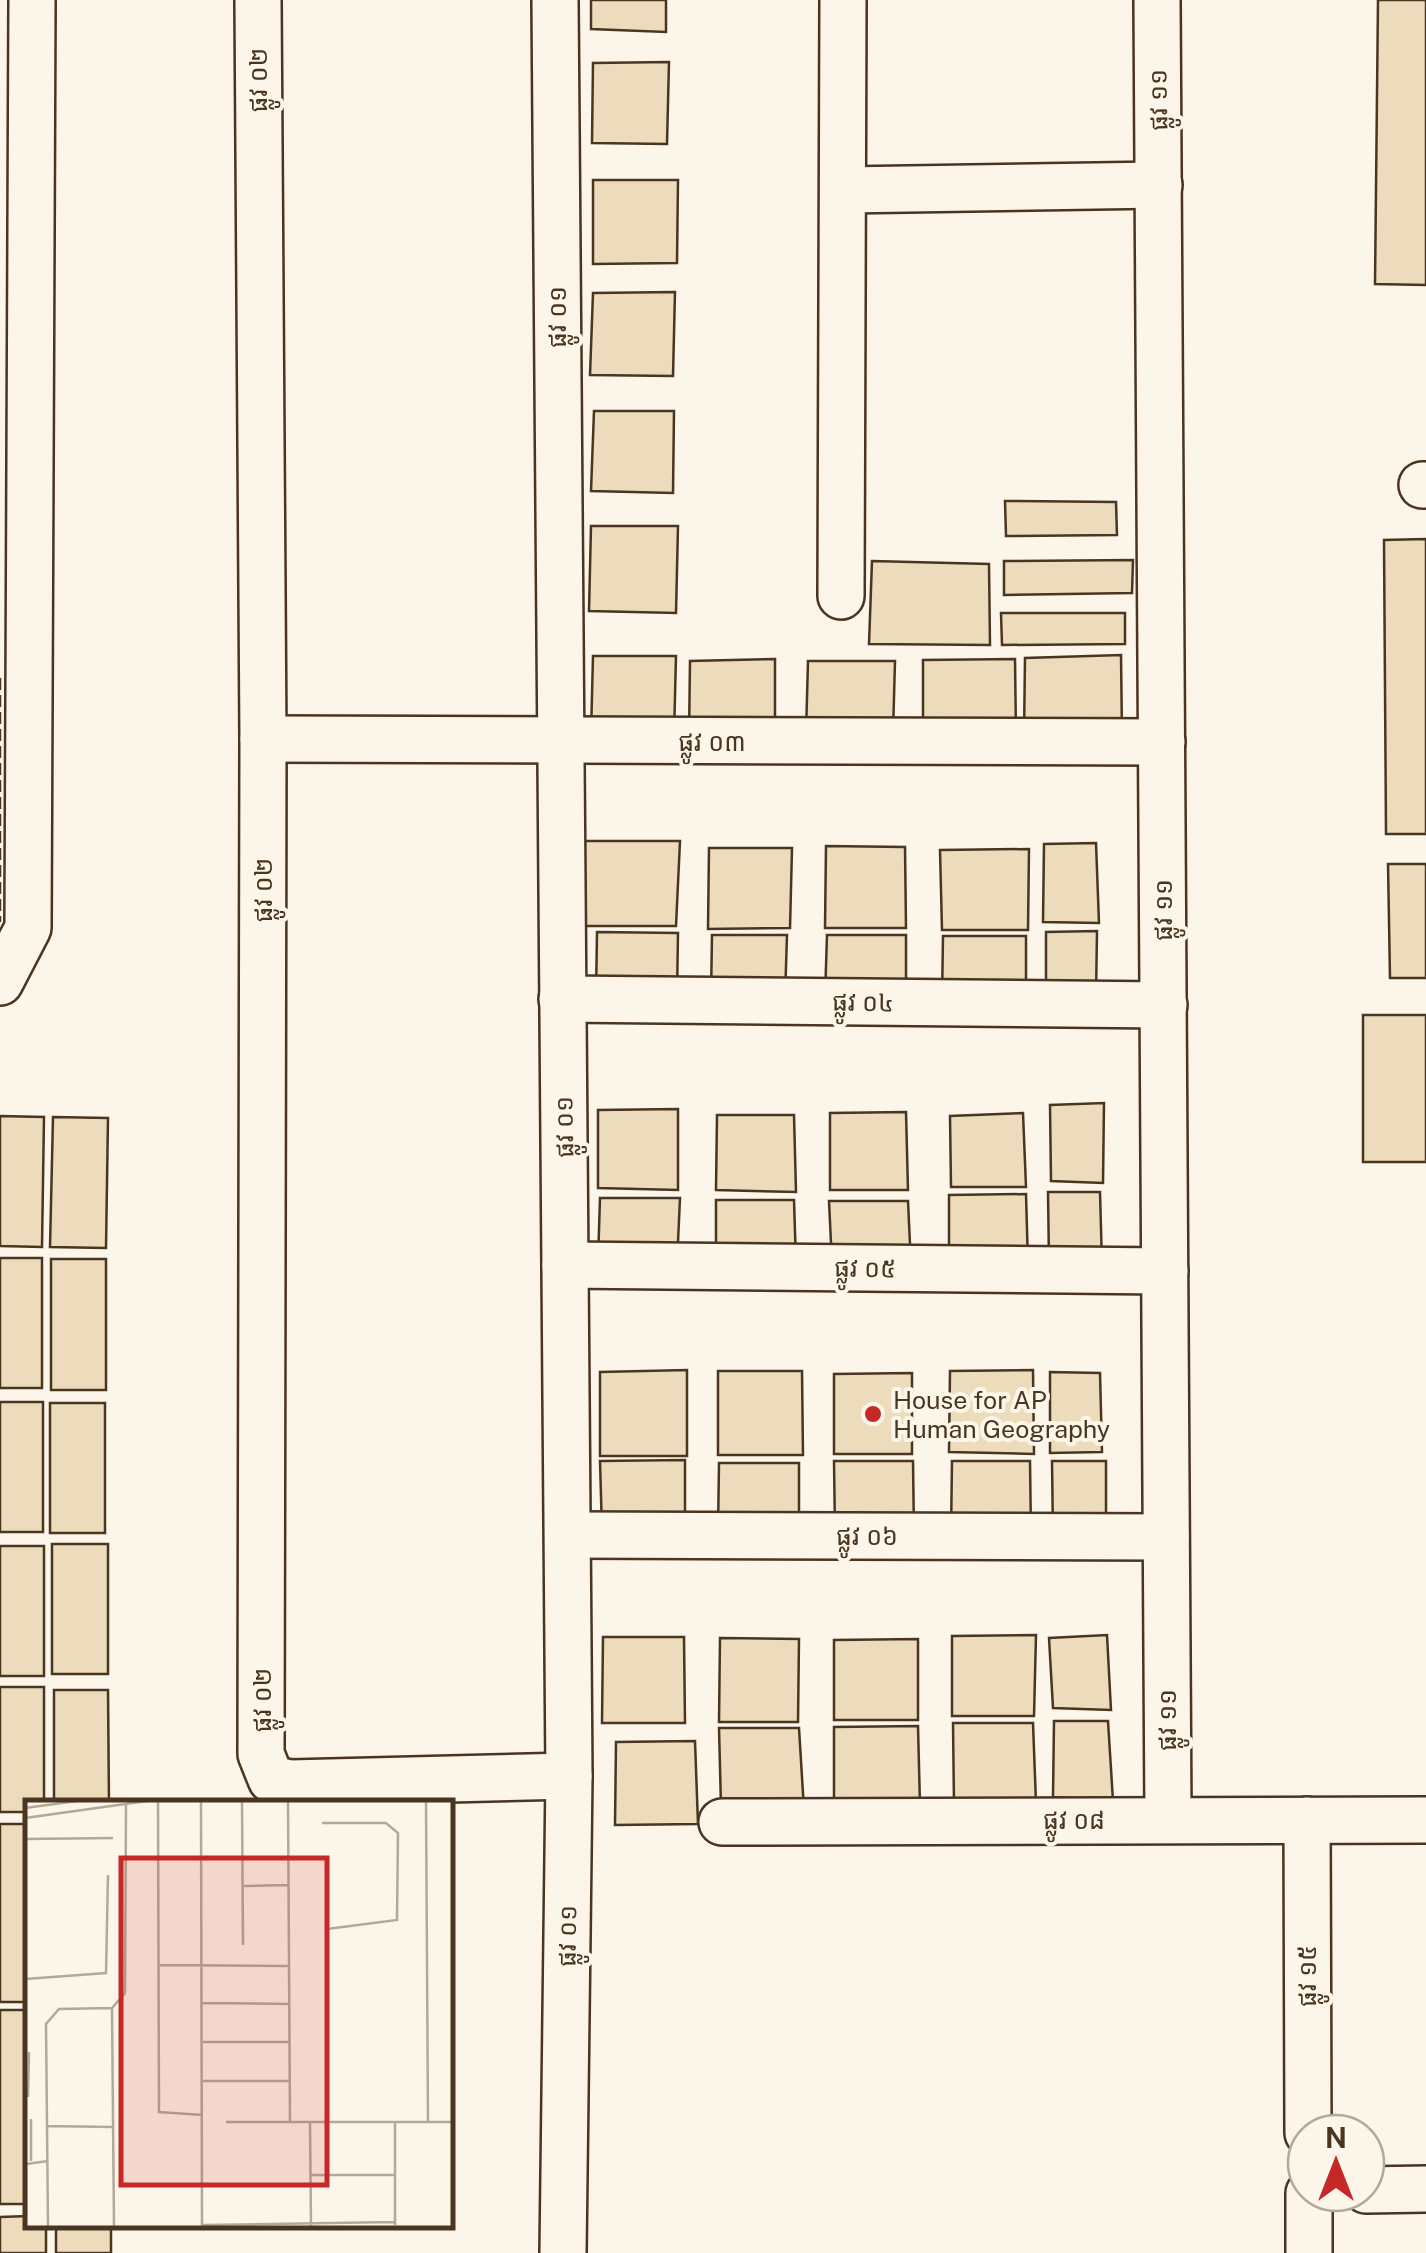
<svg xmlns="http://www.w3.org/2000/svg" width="1426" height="2253" font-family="'Public Sans','Noto Sans Khmer',sans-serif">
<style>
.building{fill:#ecdcbc;stroke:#4a3520;stroke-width:2.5}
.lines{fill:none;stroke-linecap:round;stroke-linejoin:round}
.minor-casing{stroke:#4a3520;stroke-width:50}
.minor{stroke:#fbf6e9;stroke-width:45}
.fence{stroke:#4a3520;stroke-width:2.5;stroke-dasharray:12 5;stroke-linecap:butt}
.poi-dot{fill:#c62828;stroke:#fbf6e9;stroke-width:4}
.labels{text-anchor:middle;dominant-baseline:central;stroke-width:8;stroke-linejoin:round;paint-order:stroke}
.street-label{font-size:25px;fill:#4a3520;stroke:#fbf6e9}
.poi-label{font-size:25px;fill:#4a3520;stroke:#fbf6e9;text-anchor:start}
.inset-road{fill:none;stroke:#b4a999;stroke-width:2.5}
.view{fill:#c62828;fill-opacity:0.15;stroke:#c62828;stroke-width:5}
.inset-edge{fill:none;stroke:#4a3520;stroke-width:5}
</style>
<rect width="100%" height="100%" fill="#fbf6e9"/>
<g class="building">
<polygon points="591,0 666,0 666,32 591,29"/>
<polygon points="1378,0 1426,0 1426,285 1375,284"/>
<polygon points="669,62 667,144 592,143 593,63"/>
<polygon points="593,180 678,180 677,263 593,264"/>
<polygon points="675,292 673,376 590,375 593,293"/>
<polygon points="594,411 674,411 673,493 591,491"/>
<polygon points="1005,501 1116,502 1117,535 1006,536"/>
<polygon points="591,526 678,526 676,613 589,611"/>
<polygon points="1426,539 1426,834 1386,834 1384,540"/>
<polygon points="1133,560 1132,593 1004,595 1004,561"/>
<polygon points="872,561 989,564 990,645 869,644"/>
<polygon points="1001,613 1125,613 1125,644 1002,645"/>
<polygon points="1121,655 1122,736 1024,735 1025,658"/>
<polygon points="593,656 676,656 674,736 591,735"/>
<polygon points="775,659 775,737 689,737 690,661"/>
<polygon points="1015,659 1016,736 923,734 923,660"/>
<polygon points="808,661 895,661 893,734 806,734"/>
<polygon points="577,841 680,841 676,926 577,926"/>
<polygon points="1096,843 1099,923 1043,922 1044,844"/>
<polygon points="826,846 905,847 906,928 825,928"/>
<polygon points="709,848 792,848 790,928 708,929"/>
<polygon points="1029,849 1028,930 942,930 940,850"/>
<polygon points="1388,864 1426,864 1426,978 1390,978"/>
<polygon points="1097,931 1096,997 1046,997 1046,932"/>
<polygon points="597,932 678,933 677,996 596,996"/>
<polygon points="712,935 787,935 785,998 711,998"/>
<polygon points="827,935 906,935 906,999 825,998"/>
<polygon points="943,936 1026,936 1026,1002 942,1001"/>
<rect x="1363" y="1015" width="63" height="147"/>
<polygon points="1104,1103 1103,1183 1051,1181 1050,1105"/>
<polygon points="678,1109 678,1190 598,1188 598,1110"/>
<polygon points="906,1112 908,1190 830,1190 830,1113"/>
<polygon points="1023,1113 1026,1187 951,1187 950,1116"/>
<polygon points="717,1115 794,1115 796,1192 716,1190"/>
<polygon points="0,1116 44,1117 42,1247 0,1246"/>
<polygon points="53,1117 108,1118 106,1248 50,1247"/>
<polygon points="1048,1192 1100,1192 1102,1265 1049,1262"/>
<polygon points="1026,1194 1028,1265 949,1262 949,1195"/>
<polygon points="600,1198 680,1198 677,1264 598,1262"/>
<polygon points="716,1200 794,1200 796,1264 716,1263"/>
<polygon points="829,1201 908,1201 911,1266 832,1264"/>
<rect x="0" y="1258" width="42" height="130"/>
<rect x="51" y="1259" width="55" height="131"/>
<polygon points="687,1370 687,1456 600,1456 600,1372"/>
<polygon points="1033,1370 1034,1454 949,1452 950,1371"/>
<polygon points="718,1371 802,1371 803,1455 718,1455"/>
<polygon points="1050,1372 1100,1373 1102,1452 1050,1453"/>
<polygon points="912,1373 912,1454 834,1454 834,1374"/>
<rect x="0" y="1402" width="43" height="130"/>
<rect x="50" y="1403" width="55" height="130"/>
<polygon points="685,1460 685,1532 602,1531 600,1461"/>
<polygon points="834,1461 913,1461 914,1534 835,1533"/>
<polygon points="952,1461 1030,1461 1031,1535 951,1534"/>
<polygon points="1052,1461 1106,1461 1106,1534 1053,1535"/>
<polygon points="719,1463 799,1463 799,1533 718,1532"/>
<rect x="52" y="1544" width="56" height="130"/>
<rect x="0" y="1546" width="44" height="130"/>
<polygon points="1036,1635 1034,1716 952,1716 952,1636"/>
<polygon points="1107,1635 1111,1710 1053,1708 1049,1638"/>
<polygon points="603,1637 684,1637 685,1723 602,1723"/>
<polygon points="720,1638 799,1639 798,1722 719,1722"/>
<polygon points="918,1639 918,1720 834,1720 834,1640"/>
<polygon points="0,1687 44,1687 44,1803 28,1803 28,1812 0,1812"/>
<polygon points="54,1690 108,1690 109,1803 54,1803"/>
<polygon points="1054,1721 1108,1721 1113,1801 1053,1797"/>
<polygon points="953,1723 1033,1723 1036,1803 954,1805"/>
<polygon points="918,1726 920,1806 834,1807 834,1727"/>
<polygon points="719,1728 799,1728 804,1810 721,1806"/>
<polygon points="695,1741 698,1824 615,1825 616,1742"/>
<rect x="0" y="1824" width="28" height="178"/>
<rect x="0" y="2010" width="28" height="194"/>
<polygon points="28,2216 28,2226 46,2226 46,2253 0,2253 0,2217"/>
<rect x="56" y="2226" width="55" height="27"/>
</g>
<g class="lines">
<g class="minor-casing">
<g id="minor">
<polyline points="258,0 263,739 261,1754 271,1779 290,1783 569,1776"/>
<polyline points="555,0 569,1776 563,2253"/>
<polyline points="1157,0 1168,1820"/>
<polyline points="845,190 1159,185"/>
<polyline points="1422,485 1426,485"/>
<polyline points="841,596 843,0"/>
<polyline points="263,739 1162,742"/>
<polyline points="0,982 28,928 32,0"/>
<polyline points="562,999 1164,1005"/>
<polyline points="565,1265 1165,1271"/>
<polyline points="568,1535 1166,1537"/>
<polyline points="1307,1820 1308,2133"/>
<polyline points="722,1822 1426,1820"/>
<polyline points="1366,2190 1426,2189"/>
<polyline points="1309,2193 1309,2253"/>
</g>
</g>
<use href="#minor" class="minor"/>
<polyline class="fence" points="0,678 0,922"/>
</g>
<circle class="poi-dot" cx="873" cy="1414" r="10"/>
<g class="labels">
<g class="street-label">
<text transform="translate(258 80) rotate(-90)">ផ្លូវ ០២</text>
<text transform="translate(1158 100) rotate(-91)">ផ្លូវ ១១</text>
<text transform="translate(557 317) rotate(-90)">ផ្លូវ ០១</text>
<text x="712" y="742">ផ្លូវ ០៣</text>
<text transform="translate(263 890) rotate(-90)">ផ្លូវ ០២</text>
<text transform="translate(1163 910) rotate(-90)">ផ្លូវ ១១</text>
<text transform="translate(863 1002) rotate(1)">ផ្លូវ ០៤</text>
<text transform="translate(564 1127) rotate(-91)">ផ្លូវ ០១</text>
<text transform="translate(865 1268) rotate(1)">ផ្លូវ ០៥</text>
<text x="867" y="1536">ផ្លូវ ០៦</text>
<text transform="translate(262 1700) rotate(-90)">ផ្លូវ ០២</text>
<text transform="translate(1167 1720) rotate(-90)">ផ្លូវ ១១</text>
<text x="1074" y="1820">ផ្លូវ ០៨</text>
<text transform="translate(567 1936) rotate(-89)">ផ្លូវ ០១</text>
<text transform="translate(1307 1976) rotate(-90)">ផ្លូវ ១៥</text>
</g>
<g class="poi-label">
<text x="893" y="1400">House for AP<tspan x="893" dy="29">Human Geography</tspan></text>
</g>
</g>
<g transform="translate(25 1800)">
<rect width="428" height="428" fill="#fbf6e9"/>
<path class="inset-road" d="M 133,1 L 134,312 L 178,315M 176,1 L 177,426M 217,1 L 218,145M 263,1 L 265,322M 401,1 L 403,322M 0,8 L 52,1M 0,18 L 122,1M 297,23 L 361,23 L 373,33 L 372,120 L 302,129M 0,39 L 88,38M 218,86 L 264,85M 134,165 L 264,166M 0,179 L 81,173 L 83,75M 177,203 L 264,204M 87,208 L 89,426M 178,242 L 265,242M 178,281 L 265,281M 3,297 L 4,252M 6,319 L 6,361M 201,322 L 428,322M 285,322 L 286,426M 370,322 L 370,425M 22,326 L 88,327M 285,375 L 370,375M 1,419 L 1,364 L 23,361M 177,425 L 370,422M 23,426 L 21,224 L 34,209 L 87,208 L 100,193 L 101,4"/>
<path class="view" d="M 96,58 L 302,58 L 302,385 L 96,385 Z"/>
<rect width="428" height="428" class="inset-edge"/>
</g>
<g transform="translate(1336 2163)"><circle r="48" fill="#fbf6e9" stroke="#b4a999" stroke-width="2.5"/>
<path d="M0-8L18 38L0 25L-18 38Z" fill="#c62828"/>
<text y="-15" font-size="28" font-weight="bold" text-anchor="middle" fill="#4a3520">N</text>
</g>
</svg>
